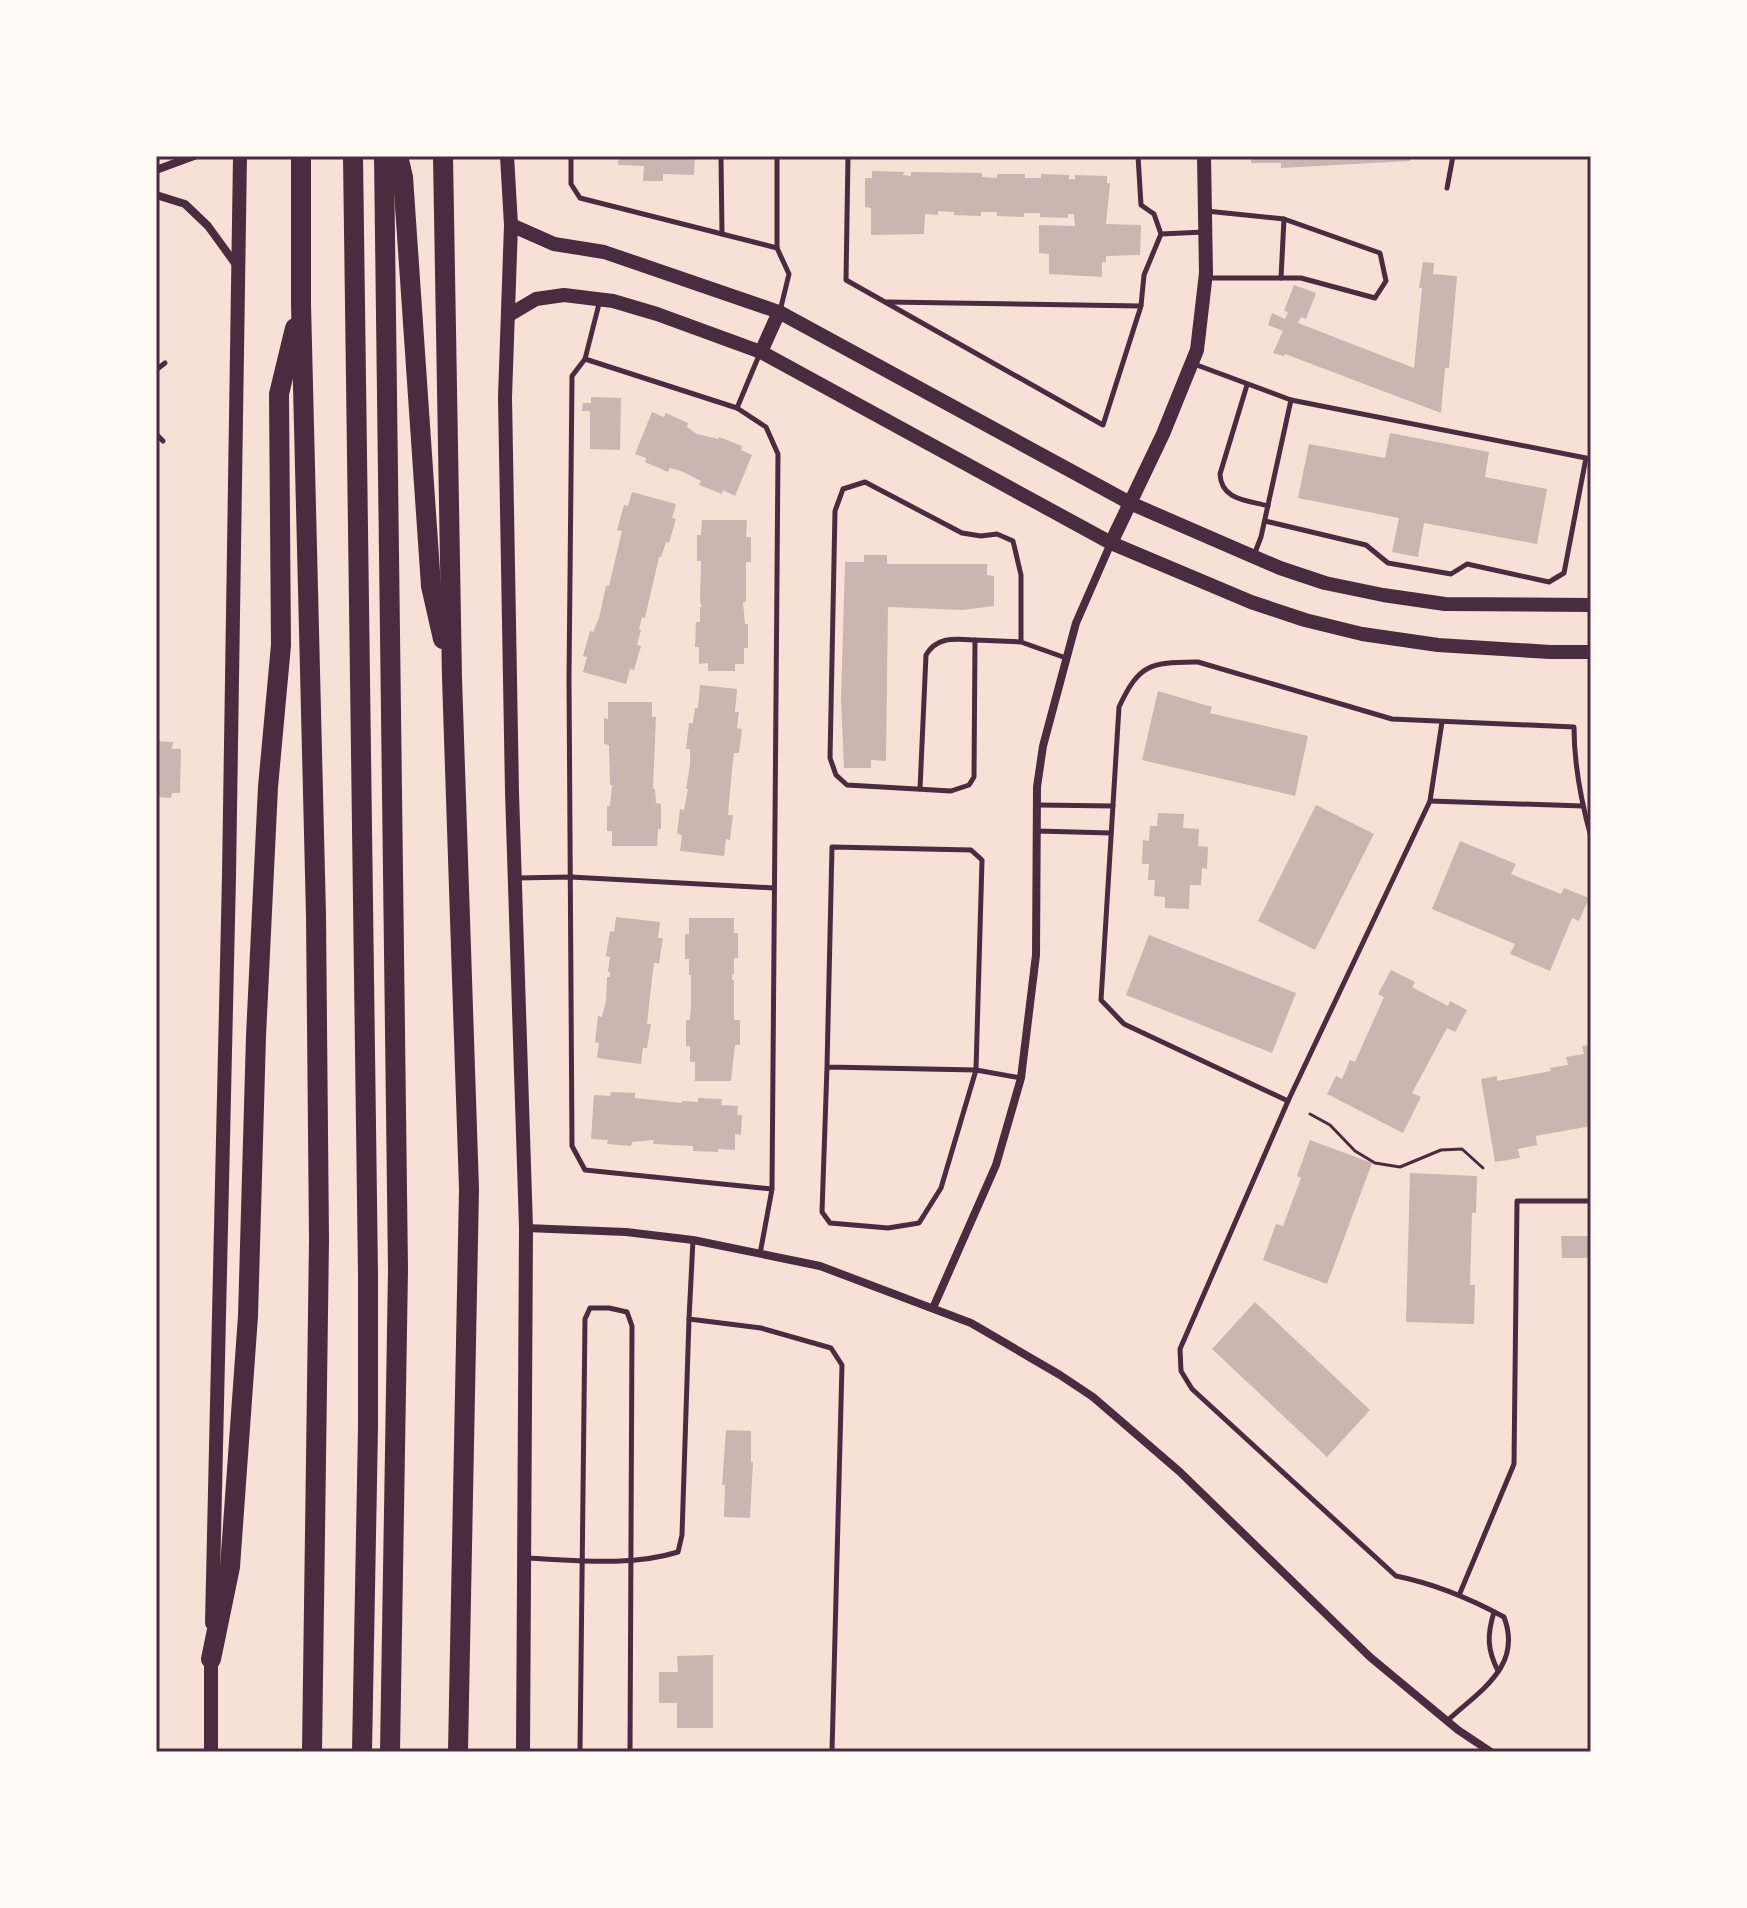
<svg xmlns="http://www.w3.org/2000/svg" width="1747" height="1908" font-family="Manrope,sans-serif">
<style>
.building{fill:#ccb4b1}
.lines{fill:none;stroke-linecap:round;stroke-linejoin:round}
.path{stroke:#4a2c40;stroke-width:3}
.service{stroke:#4a2c40;stroke-width:5}
.minor{stroke:#4a2c40;stroke-width:8}
.tertiary{stroke:#4a2c40;stroke-width:14}
.secondary{stroke:#4a2c40;stroke-width:14}
.motorway{stroke:#4a2c40;stroke-width:20}
.neatline{fill:none;stroke:#4a2c40;stroke-width:3}
</style>
<rect width="100%" height="100%" fill="#f7e1d7"/>
<g class="building">
<polygon points="619,156 695,156 694,175 663,174 663,181 643,181 644,166 618,165"/>
<polygon points="1251,156 1410,156 1410,161 1281,168 1281,163 1251,163"/>
<polygon points="872,171 904,172 903,175 911,176 911,172 982,173 982,177 997,178 997,174 1025,174 1025,178 1041,178 1041,174 1069,175 1069,179 1075,179 1075,175 1107,176 1107,183 1110,183 1106,224 1141,225 1140,255 1106,256 1106,262 1102,262 1102,277 1049,274 1049,254 1039,253 1039,225 1075,226 1074,214 1068,214 1068,218 1040,217 1040,213 1024,213 1024,217 997,216 997,212 981,212 981,216 954,215 954,212 938,211 938,215 925,214 924,234 871,235 871,208 865,207 865,178 872,178"/>
<polygon points="1423,262 1434,263 1433,274 1457,276 1449,368 1445,368 1441,413 1285,354 1284,356 1273,353 1283,331 1268,325 1272,313 1285,319 1288,312 1284,311 1294,285 1316,293 1306,319 1301,317 1298,323 1414,368 1422,288 1419,288"/>
<polygon points="591,397 621,398 620,450 590,449 590,411 582,411 583,403 591,403"/>
<polygon points="652,412 664,417 666,413 688,423 687,427 697,434 718,439 719,437 742,446 741,450 752,455 735,496 723,490 722,494 699,485 701,481 681,471 670,468 668,472 645,462 646,458 635,454"/>
<polygon points="1390,433 1489,452 1485,477 1547,489 1537,544 1424,523 1418,557 1392,552 1399,518 1298,498 1309,444 1385,458"/>
<polygon points="632,492 676,504 672,518 676,519 669,543 666,542 661,557 659,557 645,618 642,617 639,629 641,630 637,645 641,646 634,670 630,669 626,684 583,672 587,657 583,656 590,631 593,632 599,618 606,586 609,586 622,531 617,530 624,505 628,506"/>
<polygon points="702,520 747,520 746,537 751,537 751,562 746,562 746,602 743,602 745,624 748,624 748,648 744,648 744,664 735,664 735,671 708,671 708,663 699,664 699,647 695,647 696,622 700,622 700,607 702,607 700,602 701,561 697,561 697,535 701,535"/>
<polygon points="864,555 887,555 887,564 987,564 987,575 994,576 994,606 963,610 888,607 886,761 871,760 871,768 844,768 841,699 845,562 864,562"/>
<polygon points="700,685 737,689 735,712 739,712 737,728 742,729 739,753 734,753 732,769 728,815 733,815 730,840 726,839 724,856 680,851 682,835 677,834 680,809 684,810 688,789 686,789 690,764 690,749 686,749 689,723 693,723 695,708 698,708"/>
<polygon points="1158,691 1212,707 1210,713 1308,736 1295,796 1142,760"/>
<polygon points="608,702 652,702 652,717 656,717 653,789 655,789 656,803 661,804 661,829 658,829 657,846 612,846 612,831 607,831 607,806 610,806 612,785 610,785 609,745 604,744 604,718 608,719"/>
<polygon points="156,741 173,742 172,749 181,749 180,793 172,793 171,798 156,797"/>
<polygon points="1316,805 1374,834 1315,950 1258,921"/>
<polygon points="1158,813 1184,814 1183,828 1199,829 1198,846 1208,847 1207,869 1202,868 1201,885 1190,885 1189,909 1165,908 1165,897 1154,896 1155,880 1148,880 1149,864 1142,864 1143,840 1149,841 1150,826 1157,826"/>
<polygon points="1460,841 1516,864 1511,874 1561,894 1564,888 1589,898 1579,921 1572,918 1550,971 1510,954 1515,944 1432,909"/>
<polygon points="616,917 660,922 658,938 663,938 659,963 654,963 652,978 647,1024 651,1024 647,1048 643,1048 641,1064 597,1058 599,1043 595,1042 598,1016 602,1017 606,1001 607,977 610,977 610,972 608,972 610,957 606,956 610,931 614,932"/>
<polygon points="689,918 734,918 734,933 738,933 738,958 734,958 734,974 732,974 732,980 734,980 734,1020 740,1020 740,1045 735,1045 731,1081 695,1081 695,1062 690,1062 690,1046 686,1046 686,1020 690,1020 691,1005 691,975 689,975 689,959 685,959 685,934 689,934"/>
<polygon points="1149,935 1296,993 1272,1053 1126,995"/>
<polygon points="1391,970 1415,982 1412,987 1448,1006 1450,1001 1467,1010 1455,1032 1447,1028 1412,1093 1421,1097 1403,1133 1327,1094 1336,1076 1342,1079 1350,1060 1355,1062 1384,997 1378,994"/>
<polygon points="1591,1045 1591,1126 1536,1136 1537,1145 1518,1149 1520,1158 1495,1162 1481,1079 1497,1076 1497,1081 1551,1071 1550,1068 1568,1065 1566,1057 1584,1054 1582,1046"/>
<polygon points="611,1092 635,1093 635,1098 682,1103 682,1101 698,1102 698,1098 722,1099 721,1105 738,1106 737,1115 742,1115 741,1135 735,1134 735,1150 718,1149 718,1152 693,1151 693,1146 653,1144 654,1140 632,1142 631,1146 607,1144 608,1140 591,1139 594,1095 610,1096"/>
<polygon points="1310,1140 1372,1163 1327,1284 1263,1260 1276,1224 1283,1226 1301,1178 1297,1176"/>
<polygon points="1410,1173 1477,1176 1476,1213 1472,1213 1470,1285 1475,1285 1474,1324 1406,1322"/>
<polygon points="1561,1236 1591,1236 1591,1258 1562,1258"/>
<polygon points="1255,1302 1370,1410 1327,1457 1212,1349"/>
<polygon points="726,1430 751,1431 751,1462 753,1462 750,1518 724,1517 725,1485 722,1485"/>
<polygon points="713,1655 713,1728 677,1728 677,1703 659,1703 659,1672 678,1672 677,1656"/>
</g>
<g class="lines">
<polyline class="path" points="1310,1114 1330,1125 1355,1151 1375,1163 1400,1167 1441,1150 1462,1149 1483,1168"/>
<g class="service">
<polyline points="571,156 571,184 580,198 777,248 789,274 780,311"/>
<polyline points="721,156 722,234"/>
<polyline points="848,156 846,280 1103,425 1141,306 1144,275 1161,234 1154,214 1141,205 1138,156"/>
<polyline points="1447,188 1453,156"/>
<polyline points="1206,211 1284,219 1380,253 1386,281 1375,298 1301,278 1209,278"/>
<polyline points="1161,234 1204,232"/>
<polyline points="777,248 777,156"/>
<polyline points="1281,278 1284,219"/>
<polyline points="600,300 585,359 572,376 569,679 572,1146 585,1170 772,1189 760,1254"/>
<polyline points="887,302 1141,306"/>
<polyline points="760,353 737,408 766,427 778,454 772,1189"/>
<polyline points="585,359 737,408"/>
<polyline points="1194,364 1291,400 1586,458 1564,573 1549,582 1467,564 1451,574 1388,563 1366,545 1265,521"/>
<polyline points="156,370 165,363"/>
<path d="M 1247,385 L 1220,474 C 1221,500 1247,500 1268,506"/>
<polyline points="156,434 163,441"/>
<polyline points="1254,555 1261,537 1291,400"/>
<polyline points="1021,642 1021,575 1013,541 997,534 981,536 962,533 865,482 843,489 835,511 830,758 836,775 847,785 951,791 969,785 974,777 975,640 1021,642 1066,658"/>
<path d="M 1442,722 L 1430,801 L 1288,1101 L 1180,1349 L 1181,1371 L 1192,1389 L 1396,1576 C 1436,1584 1469,1598 1504,1617 C 1523,1667 1479,1691 1447,1721"/>
<path d="M 920,789 L 926,655 C 937,636 955,639 975,640"/>
<polyline points="1430,801 1583,806"/>
<polyline points="1038,805 1113,806"/>
<polyline points="1037,831 1111,833"/>
<polyline points="516,878 571,877 774,888"/>
<polyline points="827,1067 822,1212 830,1223 888,1228 919,1223 941,1188 976,1070 982,860 971,850 832,847 827,1067 976,1070 1021,1078"/>
<path d="M 1288,1101 L 1124,1024 L 1101,1000 L 1119,707 C 1140,662 1151,663 1198,662 L 1392,719 L 1574,727 C 1574,765 1581,801 1591,837"/>
<polyline points="693,1240 689,1319 761,1328 831,1348 842,1365 832,1752"/>
<path d="M 526,1558 C 575,1560 630,1567 678,1552 L 682,1535 L 689,1319"/>
<polyline points="1460,1593 1514,1464 1517,1201 1591,1201"/>
<path d="M 1494,1612 C 1487,1635 1487,1649 1498,1671"/>
<polyline points="580,1752 585,1319 590,1308 609,1308 627,1312 632,1326 630,1752"/>
</g>
<g class="minor">
<polyline points="156,170 194,156"/>
<polyline points="156,195 185,204 208,226 237,266"/>
<polyline points="526,1228 626,1232 693,1240 820,1266 971,1323 1060,1375 1093,1397 1180,1472 1370,1657 1458,1730 1491,1752"/>
<polyline points="933,1308 996,1165 1021,1078 1036,955 1037,787 1043,746 1076,623 1111,543"/>
</g>
<g class="tertiary">
<polyline points="511,225 554,244 604,252 779,312 1130,503 1280,568 1325,583 1383,595 1445,604 1591,605"/>
<polyline points="509,315 536,299 564,295 613,301 657,314 761,352 1111,543 1251,602 1305,620 1362,634 1438,645 1550,652 1591,652"/>
<polyline points="761,352 779,312"/>
<polyline points="1111,543 1163,434 1197,350 1206,273 1204,156"/>
</g>
<g class="secondary">
<polyline points="507,156 511,225 505,397 512,792 526,1228 523,1752"/>
<polyline points="212,1623 229,876 240,156"/>
<polyline points="211,1752 211,1652"/>
</g>
<g class="motorway">
<polyline points="301,156 301,304 316,915 319,1240 312,1752"/>
<polyline points="353,156 368,1274 368,1427 362,1752"/>
<polyline points="384,156 398,1270 390,1752"/>
<polyline points="398,156 403,177 431,586 443,639"/>
<polyline points="443,156 452,678 469,1189 458,1752"/>
<polyline points="211,1659 230,1567 248,1316 256,1036 268,787 281,645 279,394 295,328"/>
</g>
</g>
<rect width="1747" height="1908" fill="none" stroke="#fffaf5" stroke-width="316"/>
<rect x="158" y="158" width="1431" height="1592" class="neatline"/>
</svg>
